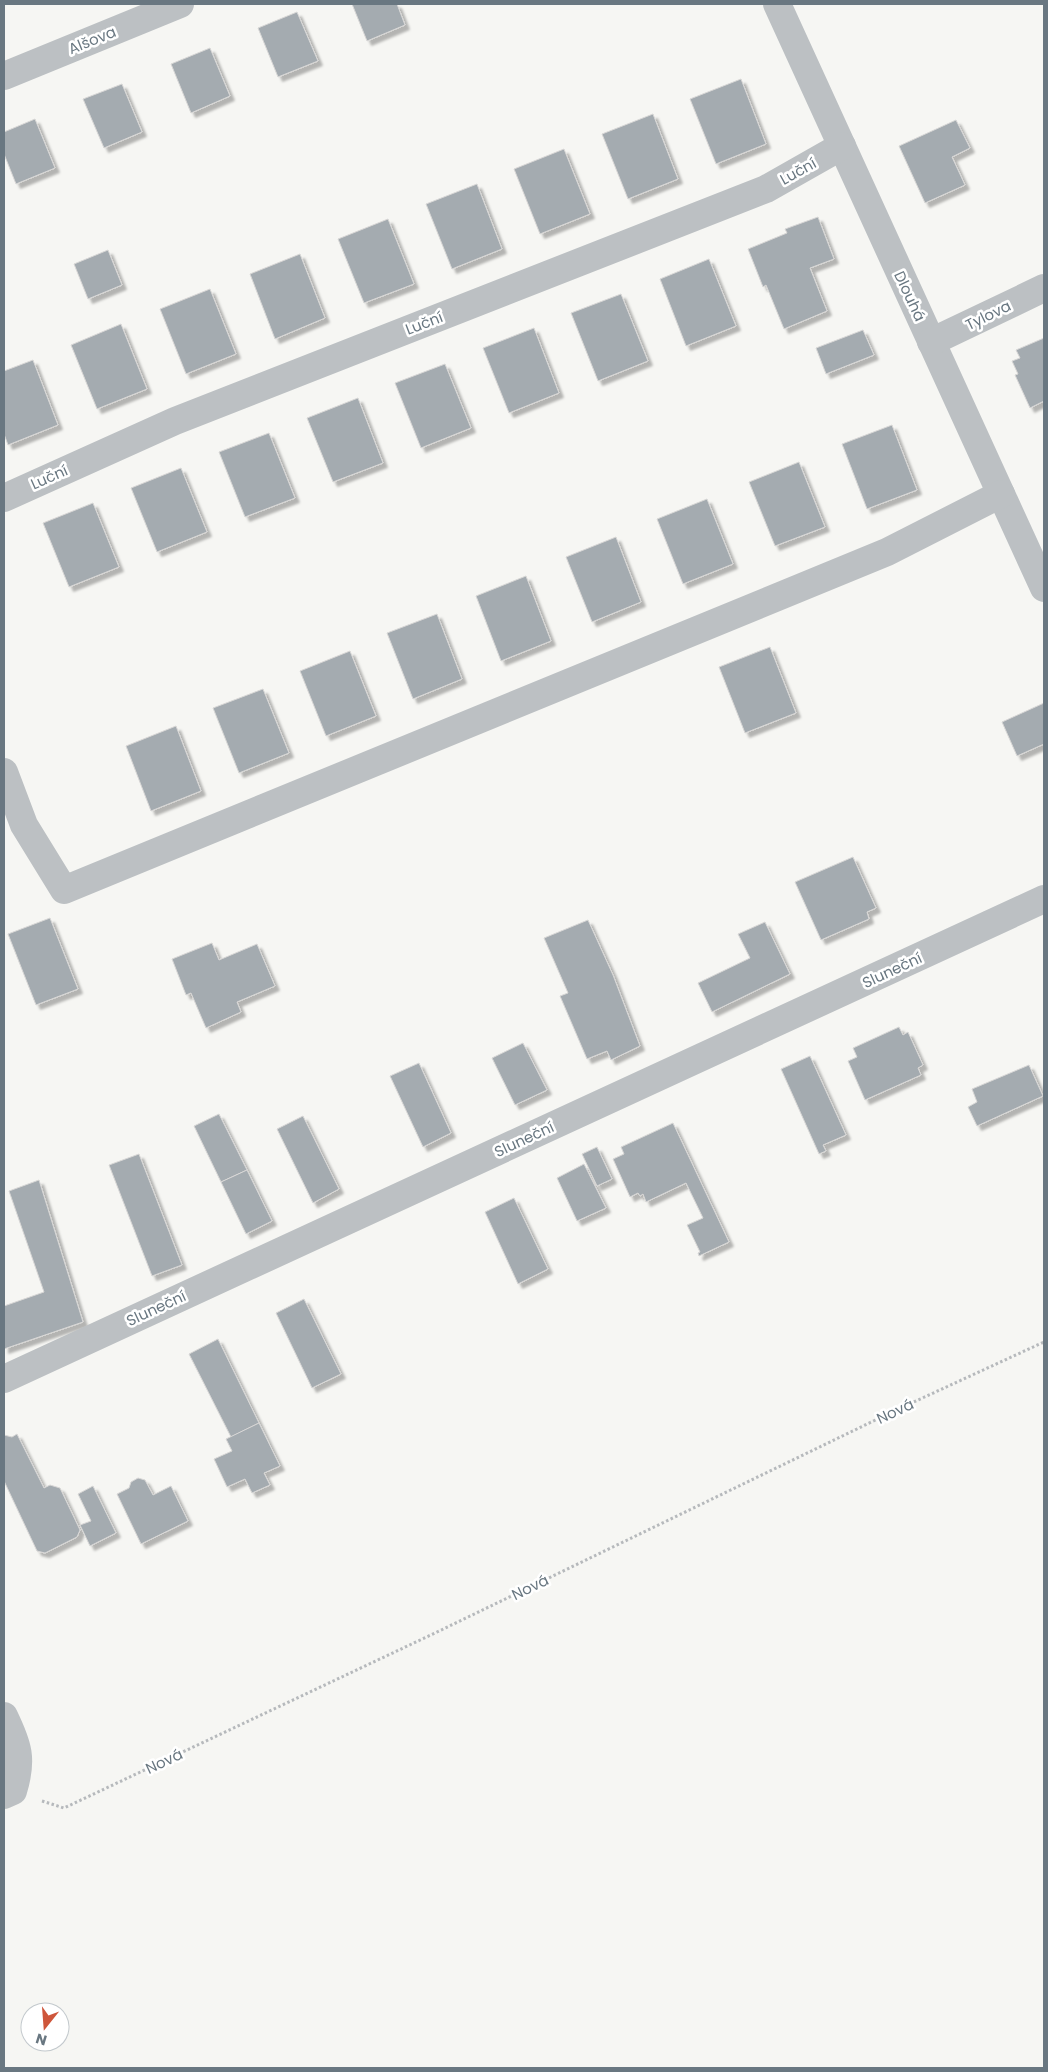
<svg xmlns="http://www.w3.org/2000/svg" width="1048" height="2072" font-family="Poppins,sans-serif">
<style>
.building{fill:#a4abb0;stroke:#d8d7d6;filter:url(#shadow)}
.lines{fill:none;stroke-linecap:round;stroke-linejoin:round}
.path{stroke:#b6b9bc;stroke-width:3;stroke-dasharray:2.5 2.5;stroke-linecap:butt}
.minor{stroke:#bcc0c3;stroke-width:28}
.labels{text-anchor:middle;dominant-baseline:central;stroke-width:5;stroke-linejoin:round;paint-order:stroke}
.street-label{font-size:15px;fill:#697781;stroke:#fff}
</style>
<defs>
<filter id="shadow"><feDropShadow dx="4.5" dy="4.5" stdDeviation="1" flood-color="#0004"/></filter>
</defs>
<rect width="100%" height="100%" fill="#f6f6f3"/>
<g class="building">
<polygon points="352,4 397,4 405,25 367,41"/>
<polygon points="297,12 318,61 278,77 258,28"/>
<polygon points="210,48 230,96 191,113 171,64"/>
<polygon points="741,79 766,144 716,164 690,99"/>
<polygon points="122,84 142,132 104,148 83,99"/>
<polygon points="653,114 678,179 628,199 602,134"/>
<polygon points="35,119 55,168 16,184 4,154 4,132"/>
<polygon points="956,120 970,148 952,157 965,185 925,203 899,146"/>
<polygon points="564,149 590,214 540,234 514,169"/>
<polygon points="477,184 502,249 452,269 426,204"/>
<polygon points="818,217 834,259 810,268 827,311 784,329 766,285 763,287 748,249 787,233 785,229"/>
<polygon points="388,219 414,284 364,303 338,239"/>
<polygon points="108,250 122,285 88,299 74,264"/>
<polygon points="300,254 325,318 275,339 250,274"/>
<polygon points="709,259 736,326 686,346 660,279"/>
<polygon points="210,289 236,354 186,374 160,309"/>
<polygon points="621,294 648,361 598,381 571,313"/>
<polygon points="121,324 147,389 97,409 71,345"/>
<polygon points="534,328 559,393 509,413 483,348"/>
<polygon points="863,330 874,355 826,374 816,348"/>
<polygon points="1044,338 1044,401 1030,408 1015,375 1018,374 1012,361 1020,358 1016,350"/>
<polygon points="33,360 58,425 8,445 4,434 4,371"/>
<polygon points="445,364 471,428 421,448 395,383"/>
<polygon points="358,398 383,463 333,482 307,418"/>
<polygon points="892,425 917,490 867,509 842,444"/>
<polygon points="269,433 295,498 245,517 219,452"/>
<polygon points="799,462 825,527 775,546 749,482"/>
<polygon points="181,468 207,532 157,552 131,488"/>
<polygon points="707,499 733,564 683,584 657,519"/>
<polygon points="93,503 119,567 69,587 43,523"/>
<polygon points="616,537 641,602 592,622 566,557"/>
<polygon points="526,576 551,641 501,661 476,596"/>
<polygon points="437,614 462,679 413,699 387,633"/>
<polygon points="770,647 796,713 745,733 719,667"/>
<polygon points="350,651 376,716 326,736 300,671"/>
<polygon points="263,689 289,753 239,773 213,708"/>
<polygon points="1044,703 1044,744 1017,756 1002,722"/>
<polygon points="176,726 201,791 151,811 126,746"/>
<polygon points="853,857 876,908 867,912 869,919 821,940 795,882"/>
<polygon points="50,918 78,989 36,1005 8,934"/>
<polygon points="588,920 613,975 640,1046 611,1060 607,1051 587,1059 560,996 568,993 544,938"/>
<polygon points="765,922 790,974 712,1012 698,983 750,958 738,934"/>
<polygon points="212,943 219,960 257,944 275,986 237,1002 241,1012 206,1028 191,993 186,995 172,959"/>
<polygon points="899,1027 903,1035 908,1032 923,1065 918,1068 921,1075 865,1100 848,1061 857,1057 853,1048"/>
<polygon points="523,1043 547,1090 515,1105 492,1058"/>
<polygon points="810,1056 846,1135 823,1145 826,1151 819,1154 781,1069"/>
<polygon points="419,1063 451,1133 423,1147 390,1076"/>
<polygon points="1029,1065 1043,1096 977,1126 968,1107 977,1102 972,1089"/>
<polygon points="219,1114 247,1170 221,1182 194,1126"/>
<polygon points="303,1116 339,1189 313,1203 277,1129"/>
<polygon points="673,1123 729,1242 699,1256 698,1253 700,1252 687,1225 703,1218 686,1183 646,1202 643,1194 640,1196 638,1193 630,1197 613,1159 624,1154 621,1147"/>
<polygon points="597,1147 612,1179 597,1186 582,1154"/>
<polygon points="139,1154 182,1265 152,1276 109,1165"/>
<polygon points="584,1164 606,1208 577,1221 557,1178"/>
<polygon points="247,1170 272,1221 246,1234 221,1182"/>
<polygon points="39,1180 83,1322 4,1349 4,1306 44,1292 9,1191"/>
<polygon points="514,1198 548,1269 518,1284 485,1212"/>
<polygon points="304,1299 341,1374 312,1388 276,1313"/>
<polygon points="218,1339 259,1423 231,1437 189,1354"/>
<polygon points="259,1423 280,1466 264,1473 270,1485 252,1493 245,1479 227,1487 214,1459 232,1451 226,1439"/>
<polygon points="17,1434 44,1488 50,1485 60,1488 80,1530 77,1537 45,1553 37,1551 4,1481 4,1435 12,1437"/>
<polygon points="138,1478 145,1480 153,1495 171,1486 188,1521 141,1544 117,1494 129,1488 131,1482"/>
<polygon points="93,1486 116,1533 90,1546 80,1525 91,1521 78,1494"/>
</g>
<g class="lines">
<polyline class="path" points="42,1801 64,1808 435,1633 892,1412 1044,1342"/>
<g class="minor">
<polyline points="777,4 1044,588"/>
<polyline points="4,76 180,4"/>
<polyline points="931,342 1044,288"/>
<polyline points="4,498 175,421 766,189 842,146"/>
<polyline points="4,772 24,825 64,890 887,552 1001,494"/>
<polyline points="4,1379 1044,899"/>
<path d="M 4,1716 C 18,1745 23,1759 13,1791 L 4,1795"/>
</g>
</g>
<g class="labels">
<g class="street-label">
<text transform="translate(92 40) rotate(-22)">Alšova</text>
<text transform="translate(798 171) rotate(-29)">Luční</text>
<text transform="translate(910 296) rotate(65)">Dlouhá</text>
<text transform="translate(988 315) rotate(-26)">Tylova</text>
<text transform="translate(424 323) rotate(-21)">Luční</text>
<text transform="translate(49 477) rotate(-24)">Luční</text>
<text transform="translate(892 970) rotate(-25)">Sluneční</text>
<text transform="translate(524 1139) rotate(-25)">Sluneční</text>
<text transform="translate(156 1308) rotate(-25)">Sluneční</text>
<text transform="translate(895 1411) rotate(-25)">Nová</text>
<text transform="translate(530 1587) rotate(-26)">Nová</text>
<text transform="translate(164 1761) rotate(-25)">Nová</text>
</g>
</g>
<rect width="1048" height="2072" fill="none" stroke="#697781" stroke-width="10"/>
<g transform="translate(45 2027) rotate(197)"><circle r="24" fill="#ffffff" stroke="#c3c9cd"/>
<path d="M0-4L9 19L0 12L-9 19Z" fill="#ce563b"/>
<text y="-8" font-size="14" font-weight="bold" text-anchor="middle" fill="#697781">N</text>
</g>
</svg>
